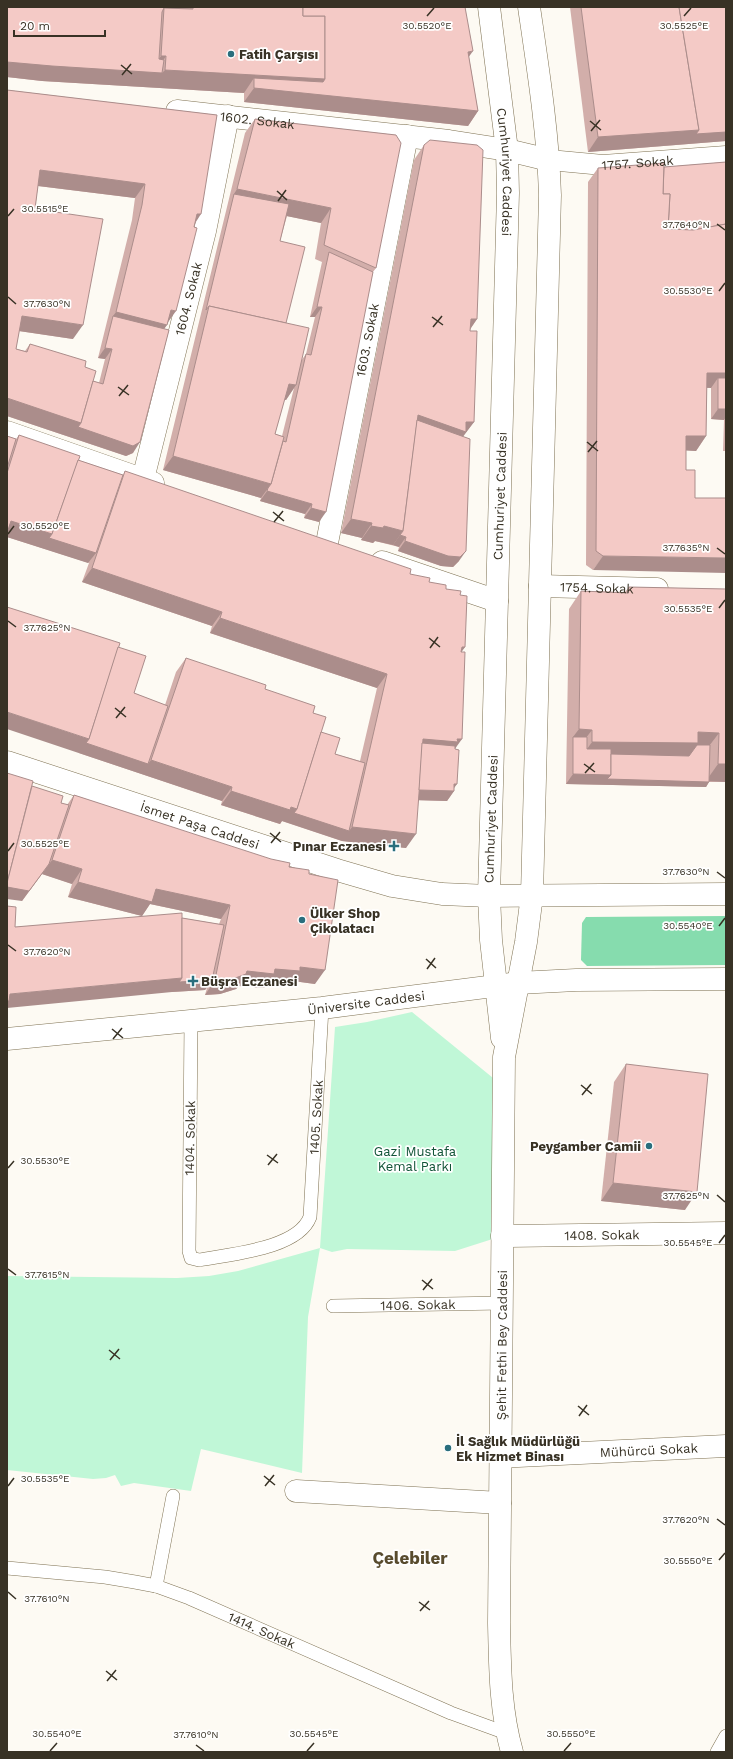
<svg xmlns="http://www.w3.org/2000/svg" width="733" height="1759" font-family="'Work Sans',sans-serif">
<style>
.green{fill:#c0f7d7}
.forest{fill:#86dcae}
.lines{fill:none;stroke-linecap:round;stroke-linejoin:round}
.service-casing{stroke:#7f7253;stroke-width:14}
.pedestrian-casing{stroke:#7f7253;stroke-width:21}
.minor-casing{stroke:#7f7253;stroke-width:23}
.tertiary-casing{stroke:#7f7253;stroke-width:23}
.secondary-casing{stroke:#7f7253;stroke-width:23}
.service{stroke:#fff;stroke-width:13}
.pedestrian{stroke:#fff;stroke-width:20}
.minor{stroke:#fff;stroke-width:22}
.tertiary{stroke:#fff;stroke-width:22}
.secondary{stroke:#fff;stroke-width:22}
.wall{fill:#d2aeaa;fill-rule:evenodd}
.shaded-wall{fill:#ab8d8b}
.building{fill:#f4cac6;stroke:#ab8d8b}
.ticks{fill:none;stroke:#383225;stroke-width:1.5}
.poi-dot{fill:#296e7d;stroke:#fff;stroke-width:1.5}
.labels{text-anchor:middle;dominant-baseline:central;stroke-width:3.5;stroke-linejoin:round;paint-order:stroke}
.poi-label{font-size:13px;font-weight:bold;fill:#383225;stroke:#fff;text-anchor:start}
.street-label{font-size:13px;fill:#383225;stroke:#fff}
.park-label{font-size:13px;fill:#105336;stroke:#fff}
.district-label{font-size:17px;font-weight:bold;fill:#584b2d;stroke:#fff}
.ticks-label{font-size:10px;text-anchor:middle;fill:#383225;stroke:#fff;stroke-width:3.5;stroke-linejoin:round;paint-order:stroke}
</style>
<rect width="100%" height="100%" fill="#fdfaf3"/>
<polygon class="green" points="412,1012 498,1082 502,1236 455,1251 347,1249 332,1252 320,1248 308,1317 302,1473 201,1449 191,1491 134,1483 121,1486 115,1475 106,1478 93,1479 7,1470 7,1276 177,1278 209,1276 238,1271 320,1248 335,1027 367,1022"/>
<polygon class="forest" points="726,916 726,965 587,966 581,960 582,923 586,917"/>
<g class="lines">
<g class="service-casing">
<g id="service">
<path id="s1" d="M 191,1021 L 189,1251 L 191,1258 L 199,1260 C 230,1254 298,1249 310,1217 L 322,1008"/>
<path id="s2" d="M 333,1306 L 502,1303"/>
<path id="s3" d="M 7,1568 L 105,1577 L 135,1582 L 156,1586 L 189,1598 L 451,1713 L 506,1733"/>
<polyline points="156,1586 173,1496"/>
<polyline points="717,1752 726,1736"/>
</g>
</g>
<g class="pedestrian-casing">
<g id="pedestrian">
<path id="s4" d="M 549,160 L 603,165 L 726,156"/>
</g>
</g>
<g class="minor-casing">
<g id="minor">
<path id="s5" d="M 177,111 L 449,141 L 507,150"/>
<polyline points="7,432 153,483"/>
<path id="s6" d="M 143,479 L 205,231 L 228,116"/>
<path id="s7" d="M 327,543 L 407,136"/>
<polyline points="382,562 497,601"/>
<path id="s8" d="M 540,586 L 657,589"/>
<path id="s9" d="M 502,1236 L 726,1233"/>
<path id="s10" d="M 500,1457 L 726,1446"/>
<polyline points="296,1491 500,1503"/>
</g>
</g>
<g class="tertiary-casing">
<g id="tertiary">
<path id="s11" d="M 489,7 L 507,150 L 508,193 L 489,896 L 491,940 L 502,1038"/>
<polyline points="507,150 549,160"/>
<path id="s12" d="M 512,1752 C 500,1710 500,1667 499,1623 L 504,1057 L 526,942 L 532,895 L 550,195 C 548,132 538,69 529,7"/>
</g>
</g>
<g class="secondary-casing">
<g id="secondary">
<path id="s13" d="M 7,762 L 337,870 L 392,886 L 442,894 L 489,896 L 726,894"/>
<path id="s14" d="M 7,1039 L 322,1008 L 518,983 L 576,980 L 726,979"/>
</g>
</g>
<use href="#service" class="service"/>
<use href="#pedestrian" class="pedestrian"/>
<use href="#minor" class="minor"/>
<use href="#tertiary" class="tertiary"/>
<use href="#secondary" class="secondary"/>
</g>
<g class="wall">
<polygon points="7,7 465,7 469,57 478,111 468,126 244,102 244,93 42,81 7,77"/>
<polygon points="570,7 726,7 726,141 588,152"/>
<path d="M 7,90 L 217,115 L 195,224 L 168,321 L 164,329 L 133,453 L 126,456 L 7,416 ZM 38,186 L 135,198 L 132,220 L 98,358 L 105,359 L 99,383 L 93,381 L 30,344 L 25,351 L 16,349 L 19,331 L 73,339 L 35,209 Z"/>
<path d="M 255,119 L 396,135 L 376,268 L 373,272 L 319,522 L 304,518 L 305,514 L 260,501 L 261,498 L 163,470 L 245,133 ZM 287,216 L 321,223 L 315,259 L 322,262 L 310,317 L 315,317 L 306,354 L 301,361 L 286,323 L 280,241 ZM 294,388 L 282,436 L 275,434 L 284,399 L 286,400 Z"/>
<polygon points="424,145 477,319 470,329 474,422 463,436 459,561 453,567 441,566 398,551 399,547 375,541 373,543 361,540 362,538 341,533 414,160"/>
<polygon points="726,162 726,451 723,451 724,420 711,419 711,388 707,388 706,436 696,451 686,450 593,570 586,565 588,182 598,168 664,167"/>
<polygon points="19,435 78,460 123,475 125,471 410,574 460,595 465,647 461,652 455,749 454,791 447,801 418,800 406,848 342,841 282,821 280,824 221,805 222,801 79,753 118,647 134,693 165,705 176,672 186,658 265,689 313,713 321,732 335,754 360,761 377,688 210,633 212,626 82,582 89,563 7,537 7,436 16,439"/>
<polygon points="629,587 726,589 726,782 709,782 706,787 566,784 569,609 581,591 625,592"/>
<polygon points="32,786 61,803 67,805 74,795 289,867 309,874 315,984 293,981 290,985 268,983 264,988 239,986 236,989 220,994 205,995 207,988 205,990 172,992 15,927 182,918 219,924 221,919 150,904 142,916 68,897 72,884 42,874 22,901"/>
<polygon points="626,1064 685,1210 601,1201 614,1082"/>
</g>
<g class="shaded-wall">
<polygon points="473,51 463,65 468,52"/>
<polygon points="161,56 166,56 155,73 162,73 165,70 325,79 478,111 468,126 244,102 254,88 254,78 244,93 42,81 7,77 7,62 150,72"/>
<polygon points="699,130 726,132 726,141 588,152 598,137"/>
<polygon points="40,170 145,184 135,198 30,185"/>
<polygon points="237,189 331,208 321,223 232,205 234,194"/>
<polygon points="197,214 201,214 192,228"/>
<polygon points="317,307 322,307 315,317 310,317"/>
<polygon points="171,310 176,311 166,325 167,325 157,339 113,316 116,312"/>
<polygon points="22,316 83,325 73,339 12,330"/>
<polygon points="471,319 477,319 467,334"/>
<polygon points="105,348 112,349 105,359 98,358"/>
<polygon points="707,373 726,373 726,388 718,378 711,388 697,387"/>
<polygon points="289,384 296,385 286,400 279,398"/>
<polygon points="7,398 140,442 133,453 126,456 7,416"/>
<polygon points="718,409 726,409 726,417 724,420 711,419"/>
<polygon points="418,415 466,422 474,422 456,446 413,431"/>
<polygon points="686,436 706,436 696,451 676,450"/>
<polygon points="173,456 271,484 261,498 163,470"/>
<polygon points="267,491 312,504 305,514 260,501"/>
<polygon points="311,508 326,512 319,522 304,518"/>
<polygon points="351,519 372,523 362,538 341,533"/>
<polygon points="11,521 52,534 96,553 88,563 7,537 7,526"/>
<polygon points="371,526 384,526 403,531 393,545 375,541 373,543 361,540"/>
<polygon points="400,535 406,537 399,547 393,545"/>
<polygon points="405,541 466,551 459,561 453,567 441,566 398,551"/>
<polygon points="603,556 726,558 726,573 593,570"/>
<polygon points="92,568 222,612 212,626 82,582"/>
<polygon points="220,618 387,674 377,688 210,633"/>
<polygon points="462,647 465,647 455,661"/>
<polygon points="7,712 89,739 148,764 151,760 232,787 222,801 7,729"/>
<polygon points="579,729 592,730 579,747 573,737"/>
<polygon points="698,732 719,733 706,750 685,761 580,759 592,742"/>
<polygon points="423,739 462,739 452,753 419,754"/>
<polygon points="718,764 726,764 726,782 706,781"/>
<polygon points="573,774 611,775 709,782 706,787 566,784"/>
<polygon points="454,784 457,784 452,791 454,791 447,801 409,800 416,790"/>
<polygon points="231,791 297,809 349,831 352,827 416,834 406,848 342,841 282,821 280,824 221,805"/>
<polygon points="52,860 82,869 72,884 42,874"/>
<polygon points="49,864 22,901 7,899 7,887"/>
<polygon points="78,882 156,889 230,905 221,919 150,904 142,916 68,897"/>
<polygon points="300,967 325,970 315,984 293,981 290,985 268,983 264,988 239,986 236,989 220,994 205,995 215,980 247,971"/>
<polygon points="182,978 212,980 205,990 172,992 7,1008 7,998 10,994"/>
<polygon points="613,1183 697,1192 685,1210 601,1201"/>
</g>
<g class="building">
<polygon points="7,7 191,7 191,9 164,8 162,12 159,59 164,60 162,73 52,66 7,62"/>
<polygon points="193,7 303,7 303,16 325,16 325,79 165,70 166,56 161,56 164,8 193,9"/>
<polygon points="303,7 465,7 473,51 468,52 478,111 254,88 254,78 323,82 325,79 325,16 303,16"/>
<polygon points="581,7 679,7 699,130 598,137"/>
<polygon points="679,7 726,7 726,132 696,134 699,130"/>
<polygon points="7,90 217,115 201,214 197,214 194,227 197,228 176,311 171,310 167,325 116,312 142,205 145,184 40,170 35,209 103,219 83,325 22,316 16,349 27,352 30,344 86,361 85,367 96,371 81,423 7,398"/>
<polygon points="255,119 396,135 401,143 376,268 324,245 331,208 237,189"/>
<polygon points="430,140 477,145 483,150 477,319 471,319 470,331 477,331 474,422 466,422 466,432 418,415 403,531 384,526 383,528 371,526 372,523 351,519 424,145"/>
<polygon points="726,162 726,224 693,230 668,229 670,194 663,194 664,167"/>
<polygon points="664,163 663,194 670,194 668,229 693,230 726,224 726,373 707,373 706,436 686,436 686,470 695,470 695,498 726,498 726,558 603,556 596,551 598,168"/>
<polygon points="234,194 289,204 280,241 305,247 286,323 209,306 206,310"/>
<polygon points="329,252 373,272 326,512 311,508 312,504 267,491 268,488 271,484 283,441 286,442 306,354 311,355 322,307 317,307"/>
<polygon points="209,306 309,328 296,385 289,384 275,434 284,437 271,484 173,456"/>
<polygon points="113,316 169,330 140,442 133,446 78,427 81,423 93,381 103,384 112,349 105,348"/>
<rect x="718" y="378" width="8" height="31"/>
<polygon points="417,420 470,439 466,551 460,557 448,556 405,541 406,537 400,535 403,531"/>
<polygon points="19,435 80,456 52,534 11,521 7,533 7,473"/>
<polygon points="7,436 16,439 7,468"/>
<polygon points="78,460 123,475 96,553 49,538 52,534"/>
<polygon points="125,471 411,569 410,574 430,578 429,582 446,585 446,589 461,591 460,595 467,596 465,647 462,647 461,652 465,652 462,739 457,739 458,742 423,739 416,834 352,827 387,674 220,618 222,612 92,568"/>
<polygon points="629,587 726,589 726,764 718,764 719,733 698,732 698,743 592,742 592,730 579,729 581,591 628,593"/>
<polygon points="7,607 120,643 89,739 7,712"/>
<polygon points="118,647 146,656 134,693 168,706 148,764 86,743 89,739"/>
<polygon points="186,658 266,685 265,689 315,706 313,713 326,717 297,809 291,807 290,810 231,791 232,787 151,760"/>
<polygon points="321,732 340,738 335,754 365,763 349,831 294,813 297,809"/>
<polygon points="573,737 587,737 587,749 611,749 611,775 573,774"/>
<polygon points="422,743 455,746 455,749 459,750 457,784 454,784 454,791 419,790"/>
<polygon points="697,745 710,745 709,782 607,779 611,775 611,754 689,756"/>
<polygon points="7,773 33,781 7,883"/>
<polygon points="32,786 63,796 61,803 69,805 49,864 29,891 7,887 7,883"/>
<polygon points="74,795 271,859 290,863 289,867 309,870 309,874 338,880 325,970 300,967 300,971 275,969 274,974 247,971 246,974 230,980 215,980 230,905 156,889 152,902 78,882 82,869 52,860"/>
<polygon points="7,906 16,907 15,927 182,913 182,978 10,994 9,1001 7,1001"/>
<polygon points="182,918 224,925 212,980 179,982 182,978"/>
<polygon points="626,1064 708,1074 697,1192 613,1183"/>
</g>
<path class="ticks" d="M 427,16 L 434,8M 684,16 L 691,8M 121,65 L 132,74M 122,75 L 131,64M 590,121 L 601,130M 591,131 L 600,120M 277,191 L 287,200M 278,201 L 286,190M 8,216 L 14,209M 717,224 L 725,230M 719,291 L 725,283M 8,297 L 16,304M 432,317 L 443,325M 433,327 L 442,316M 118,387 L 129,395M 119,396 L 128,385M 587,442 L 598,451M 588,452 L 597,441M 273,512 L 284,521M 274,522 L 283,511M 8,534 L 14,526M 717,548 L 725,554M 719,608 L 725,600M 8,621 L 16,627M 429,638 L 440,647M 430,648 L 438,637M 115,708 L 126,717M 116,718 L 125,707M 584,764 L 595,772M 585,773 L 594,763M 270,833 L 281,842M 271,843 L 280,832M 8,851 L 14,843M 717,872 L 725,878M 719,926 L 725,918M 8,945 L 16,951M 426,959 L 436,968M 427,969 L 435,958M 112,1029 L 123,1038M 113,1039 L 122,1028M 581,1085 L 592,1094M 582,1095 L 591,1084M 267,1155 L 278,1163M 268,1165 L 277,1154M 8,1168 L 14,1161M 717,1195 L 725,1202M 719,1243 L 725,1235M 8,1269 L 16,1275M 422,1280 L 433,1289M 423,1290 L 432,1279M 109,1350 L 120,1359M 110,1360 L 119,1349M 578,1406 L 589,1415M 579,1416 L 587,1405M 264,1476 L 275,1485M 8,1486 L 14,1478M 265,1486 L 274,1475M 717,1519 L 725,1525M 719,1560 L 725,1553M 8,1592 L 16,1599M 419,1602 L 430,1610M 420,1611 L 429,1601M 106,1671 L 117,1680M 107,1681 L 116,1670M 196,1745 L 204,1751M 50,1751 L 57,1743M 307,1751 L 314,1743M 564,1751 L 571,1743"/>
<g class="poi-dot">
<circle cx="231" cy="54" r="4"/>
<path d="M392 840h4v4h4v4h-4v4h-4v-4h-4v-4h4z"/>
<circle cx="302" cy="920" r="4"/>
<path d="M191 975h4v4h4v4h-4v4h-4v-4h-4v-4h4z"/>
<circle cx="649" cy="1146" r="4"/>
<circle cx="448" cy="1448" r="4"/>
</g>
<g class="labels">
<g class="poi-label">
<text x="239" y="54">Fatih Çarşısı</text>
<text x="386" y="846" text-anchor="end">Pınar Eczanesi</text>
<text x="310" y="913">Ülker Shop<tspan x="310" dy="15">Çikolatacı</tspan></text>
<text x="201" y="981">Büşra Eczanesi</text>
<text x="641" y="1146" text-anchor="end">Peygamber Camii</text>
<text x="456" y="1441">İl Sağlık Müdürlüğü<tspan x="456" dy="15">Ek Hizmet Binası</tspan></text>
</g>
<g class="street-label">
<text stroke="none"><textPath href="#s5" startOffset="81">1602. Sokak</textPath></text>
<text stroke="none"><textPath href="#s4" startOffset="89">1757. Sokak</textPath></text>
<text stroke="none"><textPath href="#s11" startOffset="166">Cumhuriyet Caddesi</textPath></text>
<text stroke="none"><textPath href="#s6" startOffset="186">1604. Sokak</textPath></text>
<text stroke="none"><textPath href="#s7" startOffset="207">1603. Sokak</textPath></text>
<text transform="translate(500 496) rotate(-88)">Cumhuriyet Caddesi</text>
<text stroke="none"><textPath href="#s8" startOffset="57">1754. Sokak</textPath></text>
<text transform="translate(491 819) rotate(-88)">Cumhuriyet Caddesi</text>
<text stroke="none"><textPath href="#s13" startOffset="203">İsmet Paşa Caddesi</textPath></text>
<text stroke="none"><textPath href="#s14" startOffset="361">Üniversite Caddesi</textPath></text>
<text stroke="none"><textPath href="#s1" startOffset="469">1405. Sokak</textPath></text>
<text transform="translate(190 1138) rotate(-89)">1404. Sokak</text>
<text stroke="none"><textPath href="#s9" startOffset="100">1408. Sokak</textPath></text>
<text stroke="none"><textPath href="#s2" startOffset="85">1406. Sokak</textPath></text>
<text stroke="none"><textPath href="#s12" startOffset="408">Şehit Fethi Bey Caddesi</textPath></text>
<text stroke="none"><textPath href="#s10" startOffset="149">Mühürcü Sokak</textPath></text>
<text stroke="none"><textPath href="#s3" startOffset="265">1414. Sokak</textPath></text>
</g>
<g class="park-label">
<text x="415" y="1151">Gazi Mustafa<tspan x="415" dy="15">Kemal Parkı</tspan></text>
</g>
<g class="district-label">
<text x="410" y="1558">Çelebiler</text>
</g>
</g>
<g class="ticks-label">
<text x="427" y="29">30.5520°E</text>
<text x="684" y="29">30.5525°E</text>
<text x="45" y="212">30.5515°E</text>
<text x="686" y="228">37.7640°N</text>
<text x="688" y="294">30.5530°E</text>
<text x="47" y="307">37.7630°N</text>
<text x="45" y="529">30.5520°E</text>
<text x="686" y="551">37.7635°N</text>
<text x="688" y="612">30.5535°E</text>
<text x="47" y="631">37.7625°N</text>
<text x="45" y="847">30.5525°E</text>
<text x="686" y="875">37.7630°N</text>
<text x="688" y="929">30.5540°E</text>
<text x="47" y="955">37.7620°N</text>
<text x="45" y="1164">30.5530°E</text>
<text x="686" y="1199">37.7625°N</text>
<text x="688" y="1246">30.5545°E</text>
<text x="47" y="1278">37.7615°N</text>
<text x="45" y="1482">30.5535°E</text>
<text x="686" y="1523">37.7620°N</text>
<text x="688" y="1564">30.5550°E</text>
<text x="47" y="1602">37.7610°N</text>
<text x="57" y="1737">30.5540°E</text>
<text x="314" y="1737">30.5545°E</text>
<text x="571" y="1737">30.5550°E</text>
<text x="196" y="1738">37.7610°N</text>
</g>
<rect width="733" height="1759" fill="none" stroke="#383225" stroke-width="16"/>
<path d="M14 30v6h91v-6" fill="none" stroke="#383225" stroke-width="2"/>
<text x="20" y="30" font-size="12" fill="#383225" stroke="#ffffff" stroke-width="3" paint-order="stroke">20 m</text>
</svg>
